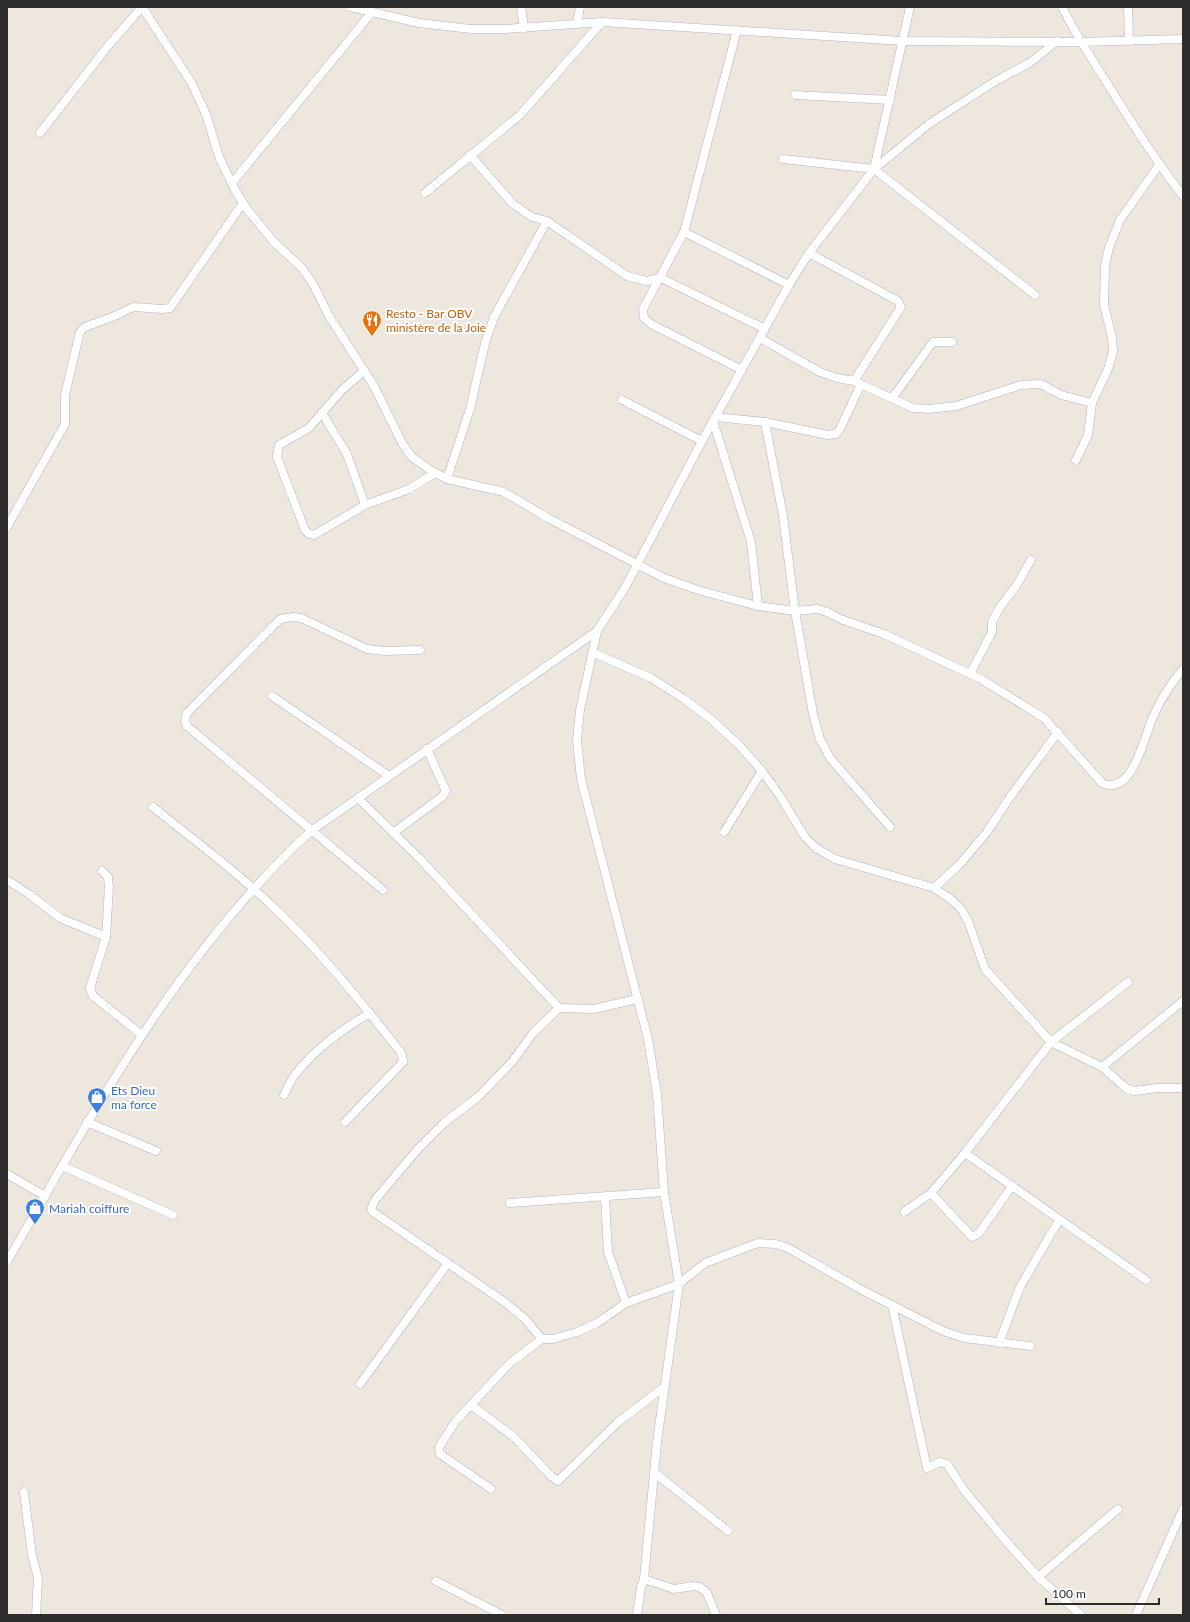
<svg xmlns="http://www.w3.org/2000/svg" width="1190" height="1622" font-family="Lato,sans-serif">
<style>
.lines{fill:none;stroke-linecap:round;stroke-linejoin:round}
.street-casing{stroke:#b2b4bf;stroke-width:9}
.street{stroke:#fff;stroke-width:8}
.labels{text-anchor:middle;dominant-baseline:central;stroke-width:4;stroke-linejoin:round;paint-order:stroke}
.food-label{font-size:12px;fill:#c56008;stroke:#fff;text-anchor:start}
.shop-label{font-size:12px;fill:#366cbe;stroke:#fff;text-anchor:start}
</style>
<rect width="100%" height="100%" fill="#eee7dd"/>
<g class="lines">
<g class="street-casing">
<g id="street">
<path d="M 142,7 L 191,82 L 206,114 L 219,157 L 236,192 L 247,209 L 273,241 L 302,268 L 313,284 L 329,316 L 374,386 L 402,443 L 412,457 L 429,469 L 447,479 L 504,492 L 548,518 L 664,578 L 701,591 L 758,606 L 795,611 L 818,609 L 827,612 L 843,620 L 884,634 L 981,679 L 1044,718 L 1102,783 C 1132,797 1144,738 1152,719 C 1160,701 1170,684 1183,669"/>
<polyline points="351,7 419,23 471,29 506,29 602,22 903,41 1080,42 1183,39"/>
<polyline points="521,7 524,28"/>
<path d="M 1062,7 C 1075,33 1091,58 1107,83 C 1131,122 1155,160 1183,196"/>
<polyline points="1128,7 1129,41"/>
<polyline points="577,24 580,7"/>
<polyline points="737,30 684,232 643,309 644,318 651,324 742,370"/>
<polyline points="795,95 890,100"/>
<polyline points="40,133 108,46 142,7"/>
<polyline points="470,155 513,204 532,217 547,221 627,276 647,281 661,278 765,329"/>
<polyline points="783,159 874,169 1035,295"/>
<polyline points="874,169 910,7"/>
<polyline points="232,183 372,12"/>
<polyline points="425,193 520,115 602,22"/>
<polyline points="684,232 789,285"/>
<polyline points="809,253 898,301 901,307 854,381"/>
<polyline points="760,338 820,372 837,378 854,381 913,408 929,409 956,406 1021,385 1041,384 1061,395 1092,403"/>
<polyline points="364,371 342,390 309,428 279,445 277,457 305,530 309,534 314,535 365,505 409,489 435,473"/>
<polyline points="893,397 933,342 952,342"/>
<polyline points="622,400 702,441"/>
<polyline points="322,413 347,454 365,505"/>
<polyline points="716,417 765,422 828,435 836,434 840,429 861,384"/>
<polyline points="713,421 751,542 758,606"/>
<polyline points="765,422 783,516 795,611 813,714 820,739 830,758 890,827"/>
<polyline points="1076,460 1088,435 1092,403 1108,369 1113,352 1112,337 1104,305 1105,266 1109,248 1120,220 1159,165"/>
<polyline points="447,479 470,409 485,343 494,317 547,221"/>
<polyline points="7,527 65,424 65,395 80,332 85,327 117,315 133,307 163,309 170,308 243,203"/>
<polyline points="594,653 651,678 684,699 712,720 740,746 762,771 780,796 805,837 816,848 835,859 934,888 952,900 961,909 968,921 985,969 1051,1042 1102,1067 1127,1089 1135,1091 1157,1088 1183,1088"/>
<polyline points="970,674 992,632 992,622 1000,607 1016,586 1031,560"/>
<polyline points="272,696 389,776"/>
<polyline points="358,798 420,859 559,1008"/>
<path d="M 153,807 C 192,839 234,869 270,904 C 319,949 361,1002 402,1054 L 403,1062 L 345,1122"/>
<polyline points="724,832 762,771"/>
<polyline points="393,833 442,797 446,791 427,749"/>
<polyline points="102,871 108,877 109,887 106,937 90,988 93,996 142,1035"/>
<polyline points="7,880 29,894 60,918 106,937"/>
<polyline points="934,888 960,864 987,832 1010,797 1058,732"/>
<polyline points="383,890 187,726 185,721 187,713 280,619 293,617 301,618 367,649 385,651 420,650"/>
<polyline points="637,999 594,1009 559,1008 533,1033 512,1062 479,1096 444,1123 417,1150 375,1200 371,1209 373,1212 506,1303 525,1319 542,1339 553,1339 577,1332 597,1323 626,1303 679,1284 705,1263 758,1243 776,1244 788,1248 862,1290 943,1331 964,1338 1030,1346"/>
<polyline points="1102,1067 1183,1001"/>
<path d="M 284,1095 C 288,1087 292,1077 298,1071 C 317,1048 344,1028 370,1013"/>
<polyline points="87,1122 156,1151"/>
<polyline points="965,1153 1146,1280"/>
<polyline points="62,1166 173,1215"/>
<polyline points="7,1174 45,1196"/>
<polyline points="931,1193 972,1237 979,1233 1012,1186"/>
<polyline points="605,1197 608,1252 626,1303"/>
<polyline points="510,1203 664,1192"/>
<polyline points="904,1212 931,1193 965,1153 1051,1042 1128,982"/>
<path d="M 7,1262 C 95,1109 180,951 311,831 L 597,631"/>
<polyline points="892,1305 927,1468 940,1462 947,1464 964,1490 1005,1540 1038,1577 1081,1615"/>
<polyline points="999,1343 1020,1287 1059,1220"/>
<polyline points="360,1384 448,1263"/>
<polyline points="471,1405 514,1437 551,1476 558,1481 617,1423 664,1387"/>
<polyline points="655,1473 728,1531"/>
<polyline points="491,1489 440,1454 439,1447 455,1422 510,1363 542,1339"/>
<polyline points="24,1492 32,1555 38,1578 36,1615"/>
<polyline points="1038,1577 1118,1509"/>
<polyline points="644,1579 674,1589 693,1586 700,1587 707,1593 716,1615"/>
<polyline points="436,1581 502,1615"/>
<polyline points="637,1615 641,1587 644,1579 657,1442 679,1284 664,1192 657,1094 648,1039 581,779 577,740 580,710 597,631 626,586 702,441 789,285 809,253 874,169 929,124 994,82 1031,62 1057,41"/>
<polyline points="1136,1615 1183,1509"/>
</g>
</g>
<use href="#street" class="street"/>
</g>
<defs>
<g id="restaurant-pin" transform="scale(1)"><path d="M0 17L-7.5 6A9.5 9.5 0 1 1 7.5 6Z" fill="#e8710a" stroke="#fff"/><path d="M-5-6h1v4h1v-4h1v4h1v-4h1v5L-1.5 .5V6h-2V.5L-5-1ZM5-6V6H3V1.5H1.5Q1.5-4 5-6Z" fill="#fff"/></g>
<g id="shop-pin" transform="scale(1)"><path d="M0 17L-7.5 6A9.5 9.5 0 1 1 7.5 6Z" fill="#3f7fe0" stroke="#fff"/><path d="M-5-2.5h2.3a2.7 3.5 0 0 1 5.4 0H5L5.5 6h-11ZM-1.5-2.5h3a1.5 2.3 0 0 0-3 0Z" fill="#fff"/></g>
</defs>
<g fill-rule="evenodd">
<use href="#restaurant-pin" x="372" y="320"/>
<use href="#shop-pin" x="97" y="1097"/>
<use href="#shop-pin" x="35" y="1208"/>
</g>
<g class="labels">
<g class="food-label">
<text x="386" y="313">Resto - Bar OBV<tspan x="386" dy="14">ministère de la Joie</tspan></text>
</g>
<g class="shop-label">
<text x="111" y="1090">Ets Dieu<tspan x="111" dy="14">ma force</tspan></text>
<text x="49" y="1208">Mariah coiffure</text>
</g>
</g>
<rect width="1190" height="1622" fill="none" stroke="#2c2c2c" stroke-width="16"/>
<path d="M1046 1598v6h113v-6" fill="none" stroke="#2c2c2c" stroke-width="2"/>
<text x="1052" y="1598" font-size="12" fill="#2c2c2c" stroke="#ffffff" stroke-width="3" paint-order="stroke">100 m</text>
</svg>
